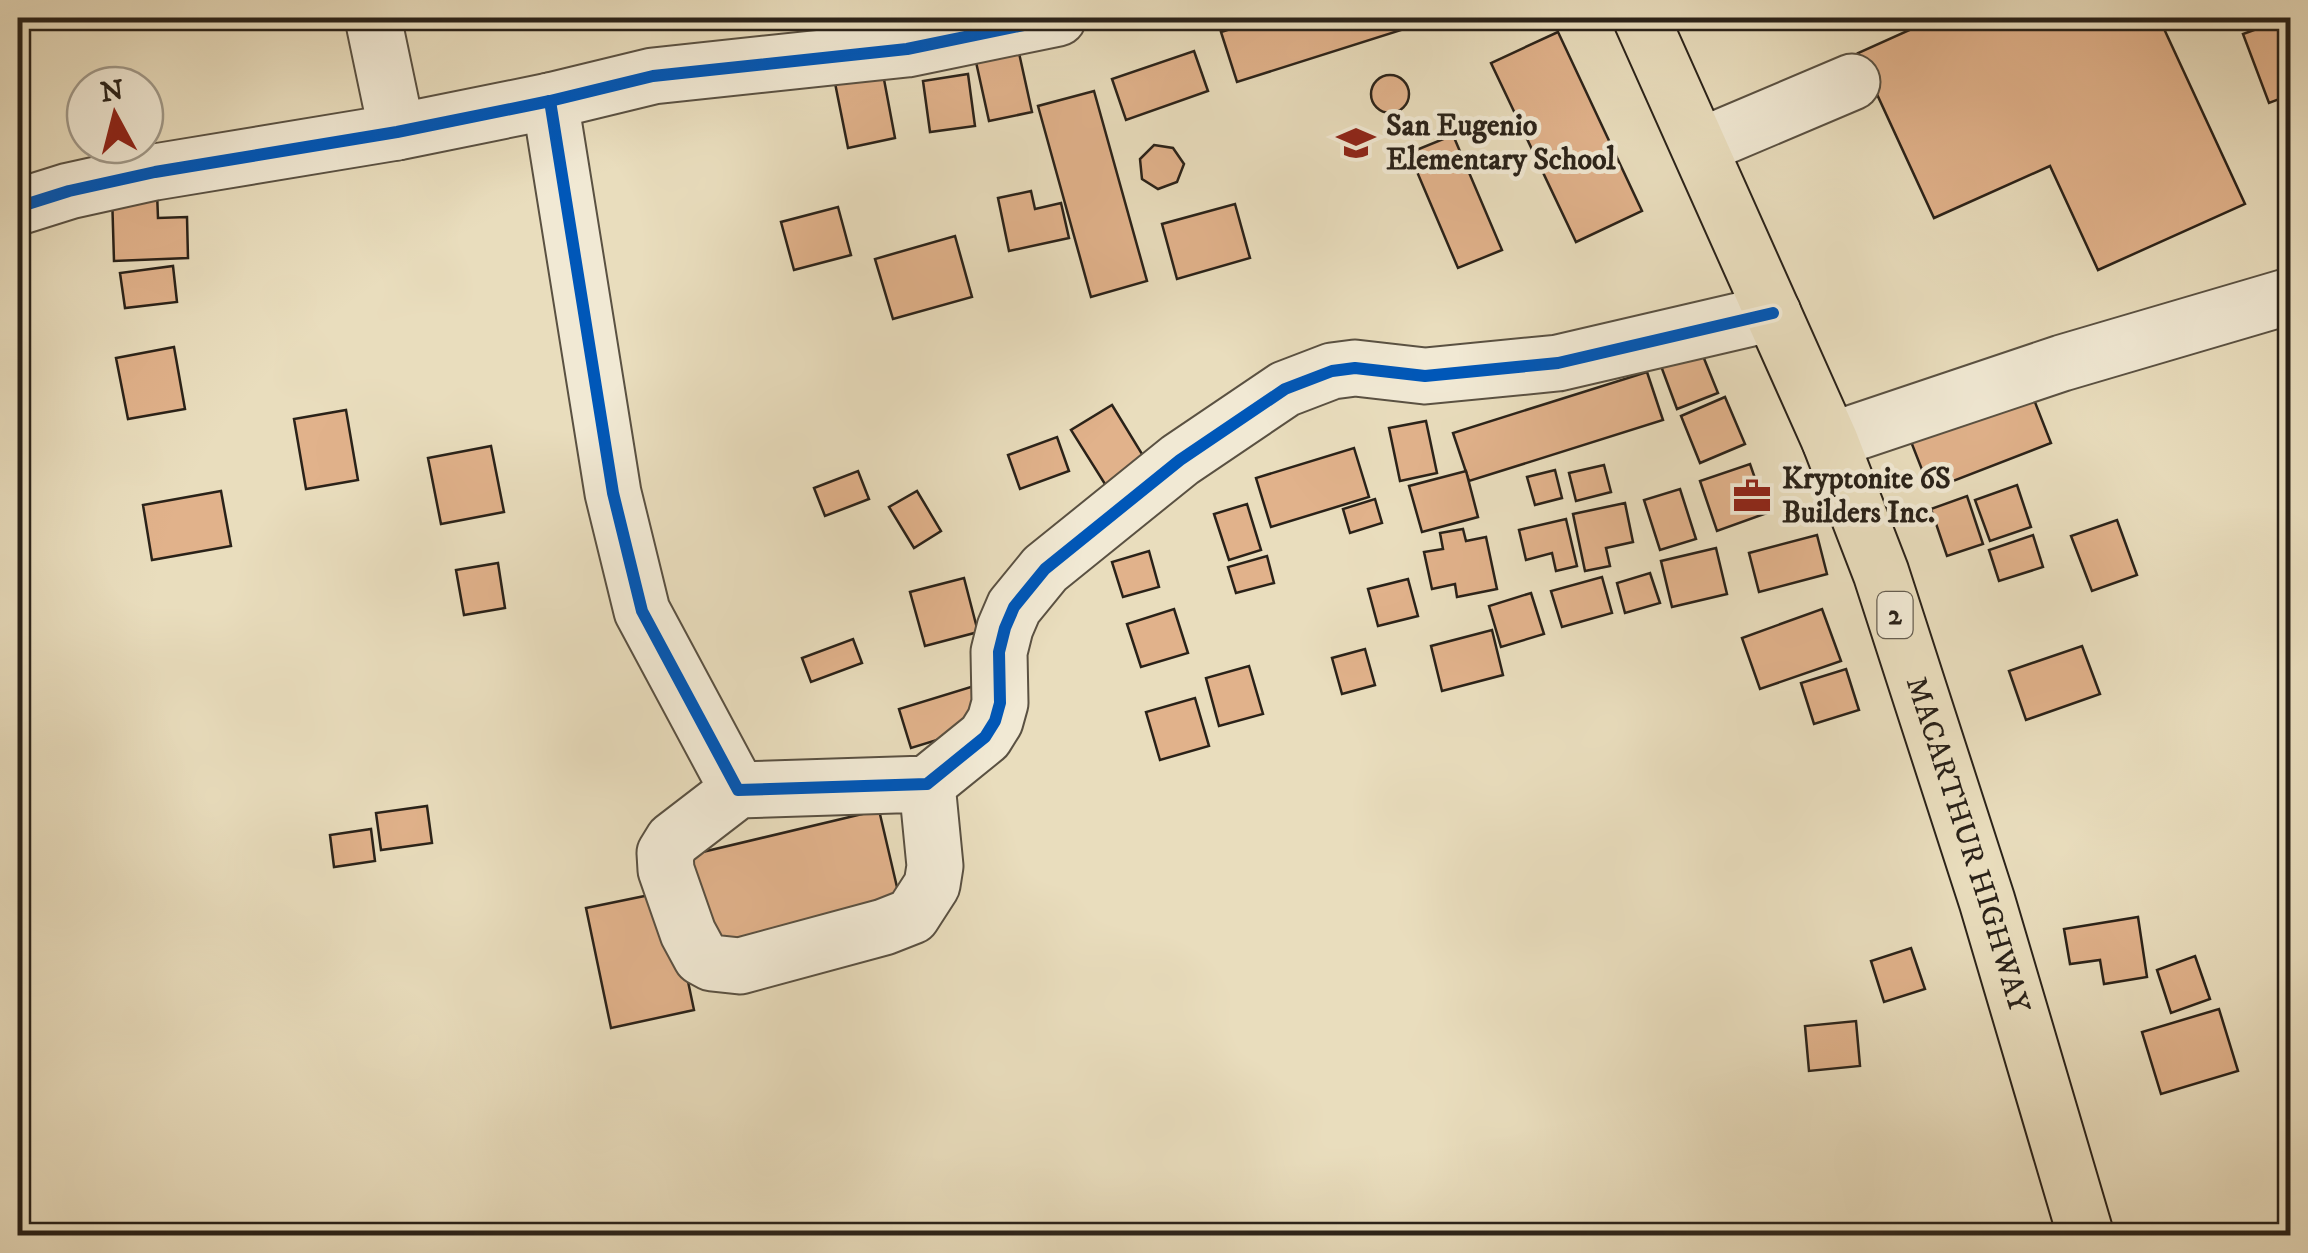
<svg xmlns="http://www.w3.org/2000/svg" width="2308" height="1253" font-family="'IM FELL DW Pica',serif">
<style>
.building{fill:#e1b28b;stroke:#2a2219;stroke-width:2.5}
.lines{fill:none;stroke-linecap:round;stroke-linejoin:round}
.minor-casing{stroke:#5a5142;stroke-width:59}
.highway-casing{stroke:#2a2219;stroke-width:59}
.minor{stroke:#f1e9d4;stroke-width:55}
.highway{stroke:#e9ddbd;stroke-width:55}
.cycleway-casing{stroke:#f1e9d4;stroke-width:19}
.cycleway{stroke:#0057b8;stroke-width:12}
.labels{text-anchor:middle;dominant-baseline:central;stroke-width:9;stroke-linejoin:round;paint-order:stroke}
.shield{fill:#f1e9d4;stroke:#665e51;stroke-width:2.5}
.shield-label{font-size:28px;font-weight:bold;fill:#2a2219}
.poi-label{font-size:30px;font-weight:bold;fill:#2a2219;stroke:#f1e9d4;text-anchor:start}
.street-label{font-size:30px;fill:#2a2219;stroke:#f1e9d4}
</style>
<rect width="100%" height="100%" fill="#e9ddbd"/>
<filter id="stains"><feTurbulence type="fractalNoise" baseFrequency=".002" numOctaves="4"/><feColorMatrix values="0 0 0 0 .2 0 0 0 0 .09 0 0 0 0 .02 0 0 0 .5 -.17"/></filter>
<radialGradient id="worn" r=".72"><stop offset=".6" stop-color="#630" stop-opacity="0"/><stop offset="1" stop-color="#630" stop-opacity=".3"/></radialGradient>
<g class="building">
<polygon points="1266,18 1415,18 1417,25 1237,82 1221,32"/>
<polygon points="1936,18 2159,18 2245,204 2098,270 2050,166 1934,218 1858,53"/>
<polygon points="2287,18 2290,18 2290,95 2269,103 2243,34"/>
<polygon points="1558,32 1642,211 1576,242 1491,63"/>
<polygon points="1194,51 1208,91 1126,120 1112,79"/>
<polygon points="1019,53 1032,112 989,121 976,62"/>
<polygon points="883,74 895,138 848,148 835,83"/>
<polygon points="968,74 975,126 930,132 923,81"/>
<circle cx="1390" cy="94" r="19"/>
<polygon points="1094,91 1147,281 1091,297 1038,106"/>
<polygon points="1453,135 1502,250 1458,268 1409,153"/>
<polygon points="1154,145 1173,148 1184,164 1177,182 1158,189 1142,179 1140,159"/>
<polygon points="1031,191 1035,209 1061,203 1069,238 1009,251 998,198"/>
<polygon points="157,192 158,218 187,217 188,258 114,261 112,194"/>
<polygon points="1235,204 1250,258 1177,279 1162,224"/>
<polygon points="838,207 851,255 794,270 781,222"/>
<polygon points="955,236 972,297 893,319 875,259"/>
<polygon points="173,266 177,302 125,308 120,273"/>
<polygon points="174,347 185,409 128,419 116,358"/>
<polygon points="1701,351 1718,393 1677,409 1661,366"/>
<polygon points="1647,372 1663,420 1469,481 1453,433"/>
<polygon points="2029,387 2051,443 1930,490 1908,434"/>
<polygon points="1725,397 1745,444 1700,463 1681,416"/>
<polygon points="1112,405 1150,467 1110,492 1071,430"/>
<polygon points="346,410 358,480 306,489 294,419"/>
<polygon points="1426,421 1437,473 1400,481 1389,428"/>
<polygon points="1057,437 1069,471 1020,489 1008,455"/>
<polygon points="491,446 504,512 441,524 428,458"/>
<polygon points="1354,448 1369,497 1271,527 1256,478"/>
<polygon points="1750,464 1767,513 1717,531 1700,481"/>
<polygon points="1604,465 1611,492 1576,501 1569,473"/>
<polygon points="1555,470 1562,498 1535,505 1527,477"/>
<polygon points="858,471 869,499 825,516 814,488"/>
<polygon points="1466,471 1478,517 1422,532 1409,486"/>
<polygon points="2017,485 2031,527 1990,541 1975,500"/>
<polygon points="1680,489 1696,539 1660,550 1644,500"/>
<polygon points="221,491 231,546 152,560 143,505"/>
<polygon points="917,491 941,531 914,548 889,507"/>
<polygon points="1967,496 1983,544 1947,556 1931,509"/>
<polygon points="1375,499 1382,523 1350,533 1343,509"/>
<polygon points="1625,503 1633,542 1606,548 1610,566 1585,571 1573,514"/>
<polygon points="1247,504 1261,550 1229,560 1214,514"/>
<polygon points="1566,519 1577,566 1556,571 1552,553 1526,560 1519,530"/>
<polygon points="2117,520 2137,575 2092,591 2071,536"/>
<polygon points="1463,529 1466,541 1486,537 1497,589 1457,597 1455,584 1432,589 1424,552 1443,549 1440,533"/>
<polygon points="1817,535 1827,574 1759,592 1749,553"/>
<polygon points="2033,535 2043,567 1999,581 1989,550"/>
<polygon points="1716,548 1727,594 1672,607 1661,561"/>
<polygon points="1149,551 1159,587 1123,597 1112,562"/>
<polygon points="1267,556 1274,583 1236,593 1228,567"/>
<polygon points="498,563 505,608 464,615 456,570"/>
<polygon points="1650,573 1660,603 1625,613 1617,583"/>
<polygon points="1602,577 1612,613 1562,627 1551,591"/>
<polygon points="964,578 978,632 925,646 910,592"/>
<polygon points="1408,579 1418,616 1378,626 1368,589"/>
<polygon points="1531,593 1544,634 1501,647 1489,606"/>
<polygon points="1174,609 1188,653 1141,667 1127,624"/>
<polygon points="1822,609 1841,661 1760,689 1742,638"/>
<polygon points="1492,630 1503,675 1442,691 1431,646"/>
<polygon points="853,639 862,663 811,682 802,658"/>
<polygon points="2082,646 2100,694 2026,720 2009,671"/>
<polygon points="1365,649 1375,685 1342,694 1332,658"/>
<polygon points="1249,666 1263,714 1219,726 1206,678"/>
<polygon points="1846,669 1859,710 1814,724 1801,683"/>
<polygon points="974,686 986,725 911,748 899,709"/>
<polygon points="1195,698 1209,746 1160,760 1146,712"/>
<polygon points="427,806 432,843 381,850 376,813"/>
<polygon points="879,810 900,900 711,946 690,855"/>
<polygon points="371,829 375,861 334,867 330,835"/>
<polygon points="669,891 694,1010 611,1028 586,908"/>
<polygon points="2138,917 2147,977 2104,984 2100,960 2070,964 2064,929"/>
<polygon points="1911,948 1925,989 1884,1002 1871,961"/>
<polygon points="2195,956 2210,999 2171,1013 2157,970"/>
<polygon points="2219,1009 2238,1071 2161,1094 2142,1032"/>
<polygon points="1856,1021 1860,1066 1809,1071 1805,1026"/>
</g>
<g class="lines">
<g class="minor-casing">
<g id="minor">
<polyline points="373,18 397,132"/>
<polyline points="550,101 613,493 642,611 738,790"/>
<polyline points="1701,146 1852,82"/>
<polyline points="18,207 69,191 155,172 397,132 550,101 653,76 907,49 1058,18"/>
<polyline points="1830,441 2062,363 2290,296"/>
<polyline points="927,784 935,866 932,885 912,916 884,927 740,966 712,963 701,957 688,933 666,870 665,853 673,840 738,790 927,784 985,737 995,721 1000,703 999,652 1005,628 1014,607 1045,569 1180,460 1285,389 1332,371 1355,368 1425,376 1558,363 1773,313"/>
</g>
</g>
<g class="highway-casing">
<g id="highway">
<path id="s1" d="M 1641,18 L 1830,441 L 1881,573 L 1987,901 L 2086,1236"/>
</g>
</g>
<use href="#minor" class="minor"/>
<use href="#highway" class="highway"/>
<g class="cycleway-casing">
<g id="cycleway">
<polyline points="550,101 613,493 642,611 738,790 927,784 985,737 995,721 1000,703 999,652 1005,628 1014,607 1045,569 1180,460 1285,389 1332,371 1355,368 1425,376 1558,363 1773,313"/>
<polyline points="18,207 69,191 155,172 397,132 550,101 653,76 907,49 1058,18"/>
</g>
</g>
<use href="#cycleway" class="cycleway"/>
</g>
<defs>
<g id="school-bare" transform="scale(3)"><path d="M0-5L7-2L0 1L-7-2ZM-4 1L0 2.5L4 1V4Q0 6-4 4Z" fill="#8f2418" stroke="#f1e9d4" stroke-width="2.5" paint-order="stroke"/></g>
<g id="office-bare" transform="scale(3)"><path d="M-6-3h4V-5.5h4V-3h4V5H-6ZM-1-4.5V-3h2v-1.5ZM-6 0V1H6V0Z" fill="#8f2418" stroke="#f1e9d4" stroke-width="2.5" paint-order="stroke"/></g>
</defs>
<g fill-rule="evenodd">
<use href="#school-bare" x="1356" y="143"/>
<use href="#office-bare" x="1752" y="496"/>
</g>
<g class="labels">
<rect class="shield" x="1877.5" y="592" width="35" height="46" rx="8"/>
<g class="shield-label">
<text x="1895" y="615">2</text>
</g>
<g class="poi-label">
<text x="1386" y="126">San Eugenio<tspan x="1386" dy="34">Elementary School</tspan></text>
<text x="1782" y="479">Kryptonite 6S<tspan x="1782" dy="34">Builders Inc.</tspan></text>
</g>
<g class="street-label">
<text stroke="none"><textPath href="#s1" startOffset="890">MACARTHUR HIGHWAY</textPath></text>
</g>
</g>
<rect width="2308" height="1253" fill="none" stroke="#e9ddbd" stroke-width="60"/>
<rect x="20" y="20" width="2268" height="1213" fill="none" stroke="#2a2219" stroke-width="5"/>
<rect x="30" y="30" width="2248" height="1193" fill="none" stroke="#2a2219" stroke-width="2.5"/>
<g transform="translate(115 115) rotate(353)"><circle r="48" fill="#f1e9d4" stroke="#a19989" stroke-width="2.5"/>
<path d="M0-8L18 38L0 25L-18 38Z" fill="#8f2418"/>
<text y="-15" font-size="28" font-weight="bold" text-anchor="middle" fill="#2a2219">N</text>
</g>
<rect width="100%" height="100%" filter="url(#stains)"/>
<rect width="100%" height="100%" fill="url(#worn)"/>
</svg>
